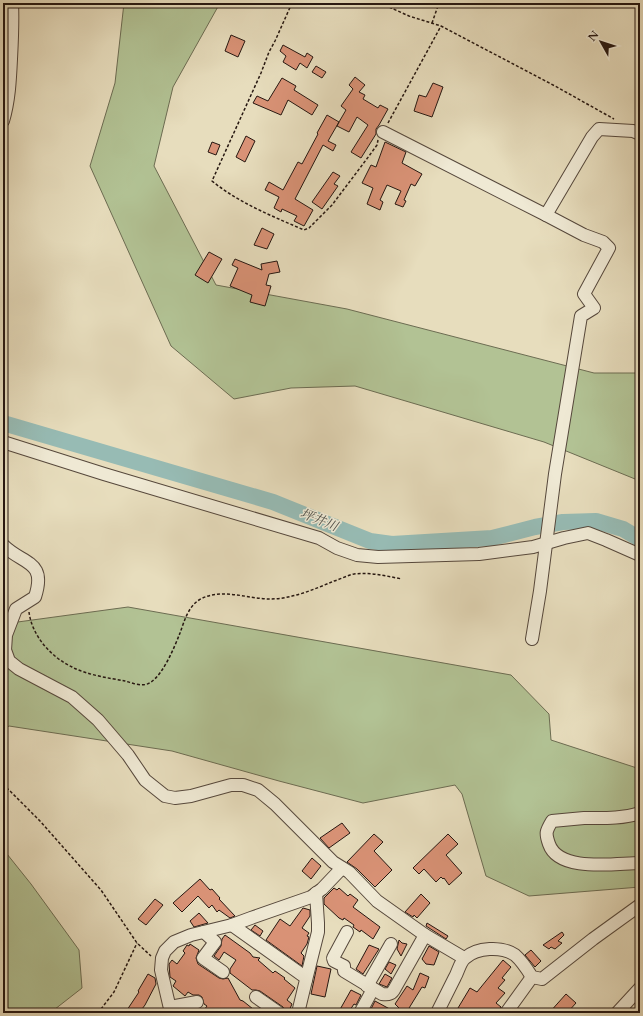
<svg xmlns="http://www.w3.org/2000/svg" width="643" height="1016" font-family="Cardo,'Noto Serif JP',serif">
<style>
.green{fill:#b2c294;stroke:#6c6c52}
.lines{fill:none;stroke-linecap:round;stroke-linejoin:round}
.river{stroke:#97bbb4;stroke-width:16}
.building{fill:#d99276;stroke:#261711}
.minor-casing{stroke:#56483c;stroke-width:14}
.path{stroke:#261711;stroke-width:1.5;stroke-dasharray:3 2;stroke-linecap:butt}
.minor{stroke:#efe9d4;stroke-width:12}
.labels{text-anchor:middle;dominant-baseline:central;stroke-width:3;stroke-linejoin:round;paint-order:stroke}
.water-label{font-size:13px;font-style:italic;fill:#4e504a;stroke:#efe9d4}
</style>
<rect width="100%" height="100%" fill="#e7ddbd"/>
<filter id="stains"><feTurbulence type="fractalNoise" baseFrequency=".005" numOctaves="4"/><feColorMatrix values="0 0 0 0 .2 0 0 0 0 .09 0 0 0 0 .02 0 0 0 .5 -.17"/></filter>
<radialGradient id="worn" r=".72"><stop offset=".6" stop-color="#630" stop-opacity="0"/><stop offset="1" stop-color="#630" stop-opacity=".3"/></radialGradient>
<g class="green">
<polygon points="124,3 220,3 173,87 154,166 216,285 347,309 594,373 640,373 640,481 544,442 355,386 291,388 234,399 171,346 90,166 115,83"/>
<polygon points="128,607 511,675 549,714 551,740 640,769 640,887 529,896 486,876 462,794 455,785 363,803 279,781 172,751 9,726 3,730 3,624"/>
<polygon points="3,849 31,884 79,950 82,988 50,1013 3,1013"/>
</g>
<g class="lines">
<polyline class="river" points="3,423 273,502 370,541 392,544 492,538 535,527 563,522 596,521 623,529 640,539"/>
</g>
<g class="building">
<polygon points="231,35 245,41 238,57 225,51"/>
<polygon points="283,45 305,57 307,53 313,57 307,68 300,63 296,70 283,62 286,56 280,51"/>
<polygon points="316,66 326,72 322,78 312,72"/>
<polygon points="355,77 365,85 359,92 365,95 363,99 378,108 380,105 388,109 379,125 376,129 376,134 361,158 351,152 368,125 357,117 349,132 337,126 339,122 328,141 336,145 333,151 323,145 295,199 313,210 304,226 294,221 297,216 282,209 281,212 274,208 279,197 265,190 269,182 283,190 298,162 302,164 318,134 317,133 327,115 339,122 346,110 341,106 353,89 349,85"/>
<polygon points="282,78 296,86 294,90 318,105 312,115 288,100 281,115 253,103 257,96 268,101"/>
<polygon points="433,83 443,87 432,117 414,111 419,95 426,97"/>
<polygon points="246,136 255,141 245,162 236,157"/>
<polygon points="212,142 220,145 216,155 208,152"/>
<polygon points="385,142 406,152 402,163 422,174 415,186 411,184 404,200 406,201 403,207 395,204 401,191 387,185 380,200 383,202 380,210 367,204 373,188 362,183 371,165 376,167"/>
<polygon points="333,172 340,176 334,184 338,186 322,209 312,202"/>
<polygon points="262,228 274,234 267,249 254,245"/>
<polygon points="209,252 222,259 208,283 195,275"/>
<polygon points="235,259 262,270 261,264 277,261 280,272 269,274 266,285 271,286 265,306 250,302 252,295 230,286 238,268 232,265"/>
<polygon points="342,823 350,833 329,848 320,838"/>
<polygon points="374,834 383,842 374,851 392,870 375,887 357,869 347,862"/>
<polygon points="448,834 458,844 446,855 462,873 449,885 444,878 443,879 441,877 436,882 424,869 419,874 413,868"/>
<polygon points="312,858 321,866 311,879 302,871"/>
<polygon points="200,879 210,890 212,889 220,898 219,899 235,916 230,918 219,910 217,912 212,905 209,908 198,896 182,912 173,903"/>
<polygon points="334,888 337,890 339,888 348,896 350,894 358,900 353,907 380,927 373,939 361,930 360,932 353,927 354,925 344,918 343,920 339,918 324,904 324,898"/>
<polygon points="421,894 430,903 417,918 414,915 413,917 405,912"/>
<polygon points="155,899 163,905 146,925 138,919"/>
<polygon points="303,908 310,910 310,916 302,928 309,933 307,936 309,937 307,944 301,953 304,956 302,966 266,940 280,919 290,926"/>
<polygon points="199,913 208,923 194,927 190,921"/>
<polygon points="427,923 448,936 446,939 426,926"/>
<polygon points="255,925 263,931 260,936 251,930"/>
<polygon points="562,932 564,935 558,941 562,943 555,949 551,947 549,949 543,945"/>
<polygon points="225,935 250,953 253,957 260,958 258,960 273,973 275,971 285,978 284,979 295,988 287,1000 292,1004 288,1013 286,1013 283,1007 260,991 256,990 252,990 230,973 230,969 236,960 224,952 219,960 214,956 221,946 222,939"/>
<polygon points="399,940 402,943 407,944 401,956 397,949"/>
<polygon points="190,944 199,950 196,958 198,964 219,978 223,979 228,978 240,1000 243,1001 258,1013 202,1013 207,1006 204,1004 202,997 199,995 193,995 188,992 185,996 173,986 176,981 170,977 169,964 172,960 177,964 185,953 183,951 187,945 189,946"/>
<polygon points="369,945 379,949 363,974 356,969"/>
<polygon points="429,946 439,952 434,965 426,964 422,959"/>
<polygon points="531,950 541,961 535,967 525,955"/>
<polygon points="503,960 511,967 502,978 505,980 498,988 505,993 496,1003 501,1007 499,1013 455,1013 470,988 477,992"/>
<polygon points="389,962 396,965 391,974 385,969"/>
<polygon points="317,966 331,969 325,997 311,994"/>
<polygon points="420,973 429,977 425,988 422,987 406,1013 404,1013 395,1004 407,986 413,990"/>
<polygon points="148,974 155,978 156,984 145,1005 139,1013 125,1013 139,992 138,991"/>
<polygon points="385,974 392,978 387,987 379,984"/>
<polygon points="351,990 361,995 356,1005 354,1004 348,1013 338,1013"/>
<polygon points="566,994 576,1003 567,1013 549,1013"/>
<polygon points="375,1001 397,1013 369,1013"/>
</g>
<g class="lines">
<g class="minor-casing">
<g id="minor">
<path d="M 3,121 C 9,101 10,80 11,59 C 12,40 13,22 12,3"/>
<polyline points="383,132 546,215 592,137 599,129 633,131 640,134"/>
<polyline points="3,442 104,474 319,538 337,548 357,555 378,557 479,554 533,547 564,538 588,533 606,540 640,555"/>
<path d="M 3,545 C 23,565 47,560 35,597 L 16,609 L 6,635 L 5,650 L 9,661 L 19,669 L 72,697 L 98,720 L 128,755 L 145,780 L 165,796 L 175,798 L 191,796 L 231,785 L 243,785 L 258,790 L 275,804 L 333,862 L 349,872 L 377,901 L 425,935 L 464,958"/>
<polyline points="532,639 540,591 555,474 581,316 594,308 584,294 609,248 603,242 584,235 546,215"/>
<path d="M 640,813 C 622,819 602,818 584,818 C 573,819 563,820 552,821 C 546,831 545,833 549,844 C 559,873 616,863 640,863"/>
<polyline points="232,925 305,977 306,980 298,1013"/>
<polyline points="204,932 215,942 203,958 223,972"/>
<path d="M 347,932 L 333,958 L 334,961 L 344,966 L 344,971 L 382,994 C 389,995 392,994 395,988 L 425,935"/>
<polyline points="306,980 318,932 318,923 316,893"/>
<polyline points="367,986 391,944"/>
<polyline points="256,997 279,1013"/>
<polyline points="170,1007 197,1002"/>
<polyline points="171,1013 161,970 162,958 165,951 174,942 191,935 232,925 251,918 311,897 322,889 342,868"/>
<polyline points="360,1013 373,989"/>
<path d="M 437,1013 C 443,1001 449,989 455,977 C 458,972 460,962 465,958 C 477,947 502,946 515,955 C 522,961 527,969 532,977 L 542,979 L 593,939 L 640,905"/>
<polyline points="506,1013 532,977"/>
<polyline points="617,1013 640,988"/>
</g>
</g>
<g class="path">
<path d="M 292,3 L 275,41 L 269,52 L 261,73 L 212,181 C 239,203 272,216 304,230 L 309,228 L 332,205 L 369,156 L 377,145 L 378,140"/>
<polyline points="380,3 409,16 441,26 555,86 614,119"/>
<polyline points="432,23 439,3"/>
<polyline points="388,123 441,26"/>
<path d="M 29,612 C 32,636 51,657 72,667 C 87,675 109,678 125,681 C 133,683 143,688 151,682 C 164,673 174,648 180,633 C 184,622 188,607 199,600 C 220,587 248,599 270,599 C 292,599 315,589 334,581 C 341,579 348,575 354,574 C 371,572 386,576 402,579"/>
<polyline points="3,784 40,821 101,890 137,943 151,956"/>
<polyline points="98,1013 114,992 137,943"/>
</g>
<use href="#minor" class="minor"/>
</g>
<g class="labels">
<g class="water-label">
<text transform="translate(319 520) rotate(22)">坪井川</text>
</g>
</g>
<rect width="643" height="1016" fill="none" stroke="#e7ddbd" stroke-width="16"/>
<rect x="4" y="4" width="635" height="1008" fill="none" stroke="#261711" stroke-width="2"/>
<rect x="8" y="8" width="627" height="1000" fill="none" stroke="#261711"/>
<g transform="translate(601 42) rotate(309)" stroke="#efe9d4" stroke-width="3" paint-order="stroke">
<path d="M0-3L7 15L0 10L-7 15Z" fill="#261711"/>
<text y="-6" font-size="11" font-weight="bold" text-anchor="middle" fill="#261711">N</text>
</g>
<rect width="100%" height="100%" filter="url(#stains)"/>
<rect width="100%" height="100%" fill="url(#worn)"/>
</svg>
